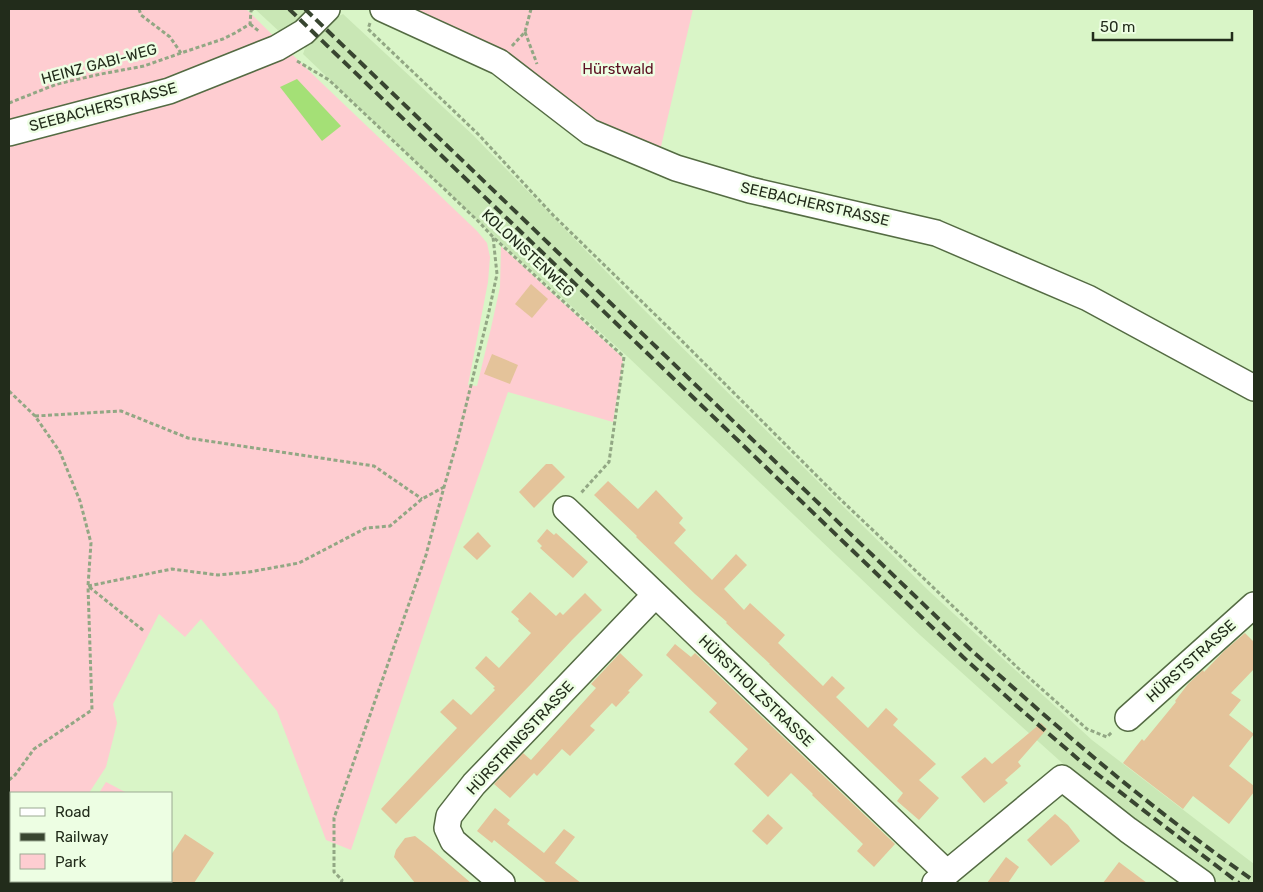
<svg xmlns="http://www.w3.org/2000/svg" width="1263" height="892" font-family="Rubik,sans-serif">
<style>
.built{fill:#c9e7b5}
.green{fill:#fecdd1}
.water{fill:#a4e076}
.building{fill:#e4c39a}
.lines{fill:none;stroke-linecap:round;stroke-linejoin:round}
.minor-casing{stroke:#546b43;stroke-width:28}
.path{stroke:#92a784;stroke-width:3;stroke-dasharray:4 2.5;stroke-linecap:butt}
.minor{stroke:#fff;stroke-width:25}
.rail{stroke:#384530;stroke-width:4;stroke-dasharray:10 5;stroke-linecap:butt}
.labels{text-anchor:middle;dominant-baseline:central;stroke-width:5;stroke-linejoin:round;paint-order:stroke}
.street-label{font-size:15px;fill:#222c1b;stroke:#edfee3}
.park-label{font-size:15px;fill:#5b0f21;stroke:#edfee3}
</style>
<rect width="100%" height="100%" fill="#d9f5c7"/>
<g class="built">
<polygon points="255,9 315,9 282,34"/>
<polygon points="343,14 473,135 632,298 930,592 1092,740 1254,864 1254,883 1212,883 1070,770 920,635 628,357 501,243 303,54 309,37 335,18"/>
</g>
<g class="green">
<polygon points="9,9 246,9 306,68 477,231 487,243 490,257 488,282 468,385 477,386 491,328 500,287 501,246 621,356 623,361 613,422 508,392 443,577 351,850 326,840 277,711 201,619 185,637 159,614 113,704 117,723 106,767 89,793 11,793 11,881 31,881 30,883 9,883"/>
<polygon points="404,9 693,9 659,155 590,124"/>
<polygon points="106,782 127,793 99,793"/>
<polygon points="38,881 141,881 139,883 36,883"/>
</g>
<polygon class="water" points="297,79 341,126 322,141 280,87"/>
<g class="building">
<polygon points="531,284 548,299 532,318 515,304"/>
<polygon points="492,354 518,365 510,384 484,374"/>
<polygon points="546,464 552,464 565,477 534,508 519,492"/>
<polygon points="608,481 638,509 656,490 683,518 679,523 686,530 674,543 712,580 736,554 747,565 724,589 744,610 750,603 785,635 778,643 823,686 832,676 845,688 836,697 868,728 886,708 898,719 893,725 936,764 919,780 939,798 919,820 897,801 903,793 769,664 770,664 726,623 727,622 695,594 636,537 637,536 594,495"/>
<polygon points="547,529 554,535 556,533 588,562 573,578 540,548 542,546 537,541"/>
<polygon points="478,532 491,546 477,560 463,547"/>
<polygon points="530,592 556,616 560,612 563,615 585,593 602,610 572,640 531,684 396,824 381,809 457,728 440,712 453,699 471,715 495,690 493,688 495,687 475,668 486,656 499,668 531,633 518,621 519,619 511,612"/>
<polygon points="1245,633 1254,642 1254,669 1231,693 1241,700 1229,715 1254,734 1229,766 1254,786 1254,792 1229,824 1193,796 1183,809 1123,763 1142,739 1144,741 1176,702 1175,701 1188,684 1203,670 1204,672 1224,651"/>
<polygon points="675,644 691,657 695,653 895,844 874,867 857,851 863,844 812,795 813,794 791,773 768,797 734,764 748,749 709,712 717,703 666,655"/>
<polygon points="620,653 643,675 628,691 630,692 616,707 612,703 590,726 595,730 570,756 562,749 537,776 534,773 510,798 494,784 523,753 531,760 596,688 591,684"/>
<polygon points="1041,723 1047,729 1018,762 1021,766 1005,780 1008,783 984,803 961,777 985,757 992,764"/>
<polygon points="495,808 510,820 507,824 544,853 564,829 575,837 555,863 581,883 547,883 494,840 492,843 477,831"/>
<polygon points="768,814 783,828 767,845 752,831"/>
<polygon points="1055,814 1068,825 1080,841 1051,866 1027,840"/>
<polygon points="185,834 214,853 194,883 171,883 171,855"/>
<polygon points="415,836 429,847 471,883 415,883 394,857 396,850 405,838"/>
<polygon points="1006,857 1019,867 1008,883 987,883"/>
<polygon points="1119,862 1147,883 1103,883"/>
</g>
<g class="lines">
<g class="minor-casing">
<g id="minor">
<polyline points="383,9 499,62 590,132 676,168 750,190 936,233 1088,298 1254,388"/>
<polyline points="9,133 169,91 277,48 304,32 327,9"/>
<polyline points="566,509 947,873"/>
<polyline points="1128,718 1254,605"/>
<polyline points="502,883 453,841 447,828 449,816 474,784 655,595"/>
<polyline points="935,883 1062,778 1128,830 1202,883"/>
</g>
</g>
<g class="path">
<polyline points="139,9 141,15 170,37 181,53"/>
<polyline points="370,23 368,29 479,135 553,215 675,334 839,498 1018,668 1087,729 1107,737 1112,732"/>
<polyline points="250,24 260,32"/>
<polyline points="525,32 537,64"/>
<polyline points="512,46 525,32 531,9"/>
<polyline points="297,61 329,80 478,221 493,237 624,357 609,462 580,494"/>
<polyline points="9,103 57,84 101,74 144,66 181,53 223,39 235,33 250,24 251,11 253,9"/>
<polyline points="9,391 35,416 60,452 80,501 91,543 88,586 144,631"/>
<polyline points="35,416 121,411 188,438 374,466 422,499"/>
<polyline points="9,780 15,775 34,749 92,710 88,586 172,569 218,575 249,572 299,563 366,528 390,526 422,499 444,487"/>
<polyline points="341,883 342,880 334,872 334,818 426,555 444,487 457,442 488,316 497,274 493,237"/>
</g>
<use href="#minor" class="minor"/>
<g class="rail">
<polyline points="289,9 853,551 963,657 1019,708 1078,759 1147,813 1239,883"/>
<path d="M 305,9 L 970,649 C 1008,683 1046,717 1085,750 C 1139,796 1196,840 1254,881"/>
</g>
</g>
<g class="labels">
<g class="street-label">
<text transform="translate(99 64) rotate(-15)">HEINZ GABI-WEG</text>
<text transform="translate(103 107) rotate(-15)">SEEBACHERSTRASSE</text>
<text transform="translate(815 204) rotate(13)">SEEBACHERSTRASSE</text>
<text transform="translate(528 253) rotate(43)">KOLONISTENWEG</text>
<text transform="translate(1191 661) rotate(-42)">HÜRSTSTRASSE</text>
<text transform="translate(756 691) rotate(44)">HÜRSTHOLZSTRASSE</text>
<text transform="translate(520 738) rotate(-47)">HÜRSTRINGSTRASSE</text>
</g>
<g class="park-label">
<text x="618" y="69">Hürstwald</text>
</g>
</g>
<rect width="1263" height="892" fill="none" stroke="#222c1b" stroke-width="20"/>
<rect x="10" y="792" width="162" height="90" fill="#edfee3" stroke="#9caa93"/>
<rect x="20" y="808" width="25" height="8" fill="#ffffff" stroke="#9caa93"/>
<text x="55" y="817" font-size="15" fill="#222c1b">Road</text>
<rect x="20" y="833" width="25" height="8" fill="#384530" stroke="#9caa93"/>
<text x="55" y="842" font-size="15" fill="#222c1b">Railway</text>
<rect x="20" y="854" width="25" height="15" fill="#fecdd1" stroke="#9caa93"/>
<text x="55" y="867" font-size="15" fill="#222c1b">Park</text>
<path d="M1093 32v8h139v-8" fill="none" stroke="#222c1b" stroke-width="2.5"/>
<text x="1100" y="32" font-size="15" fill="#222c1b" stroke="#edfee3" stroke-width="4" paint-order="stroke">50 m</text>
</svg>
